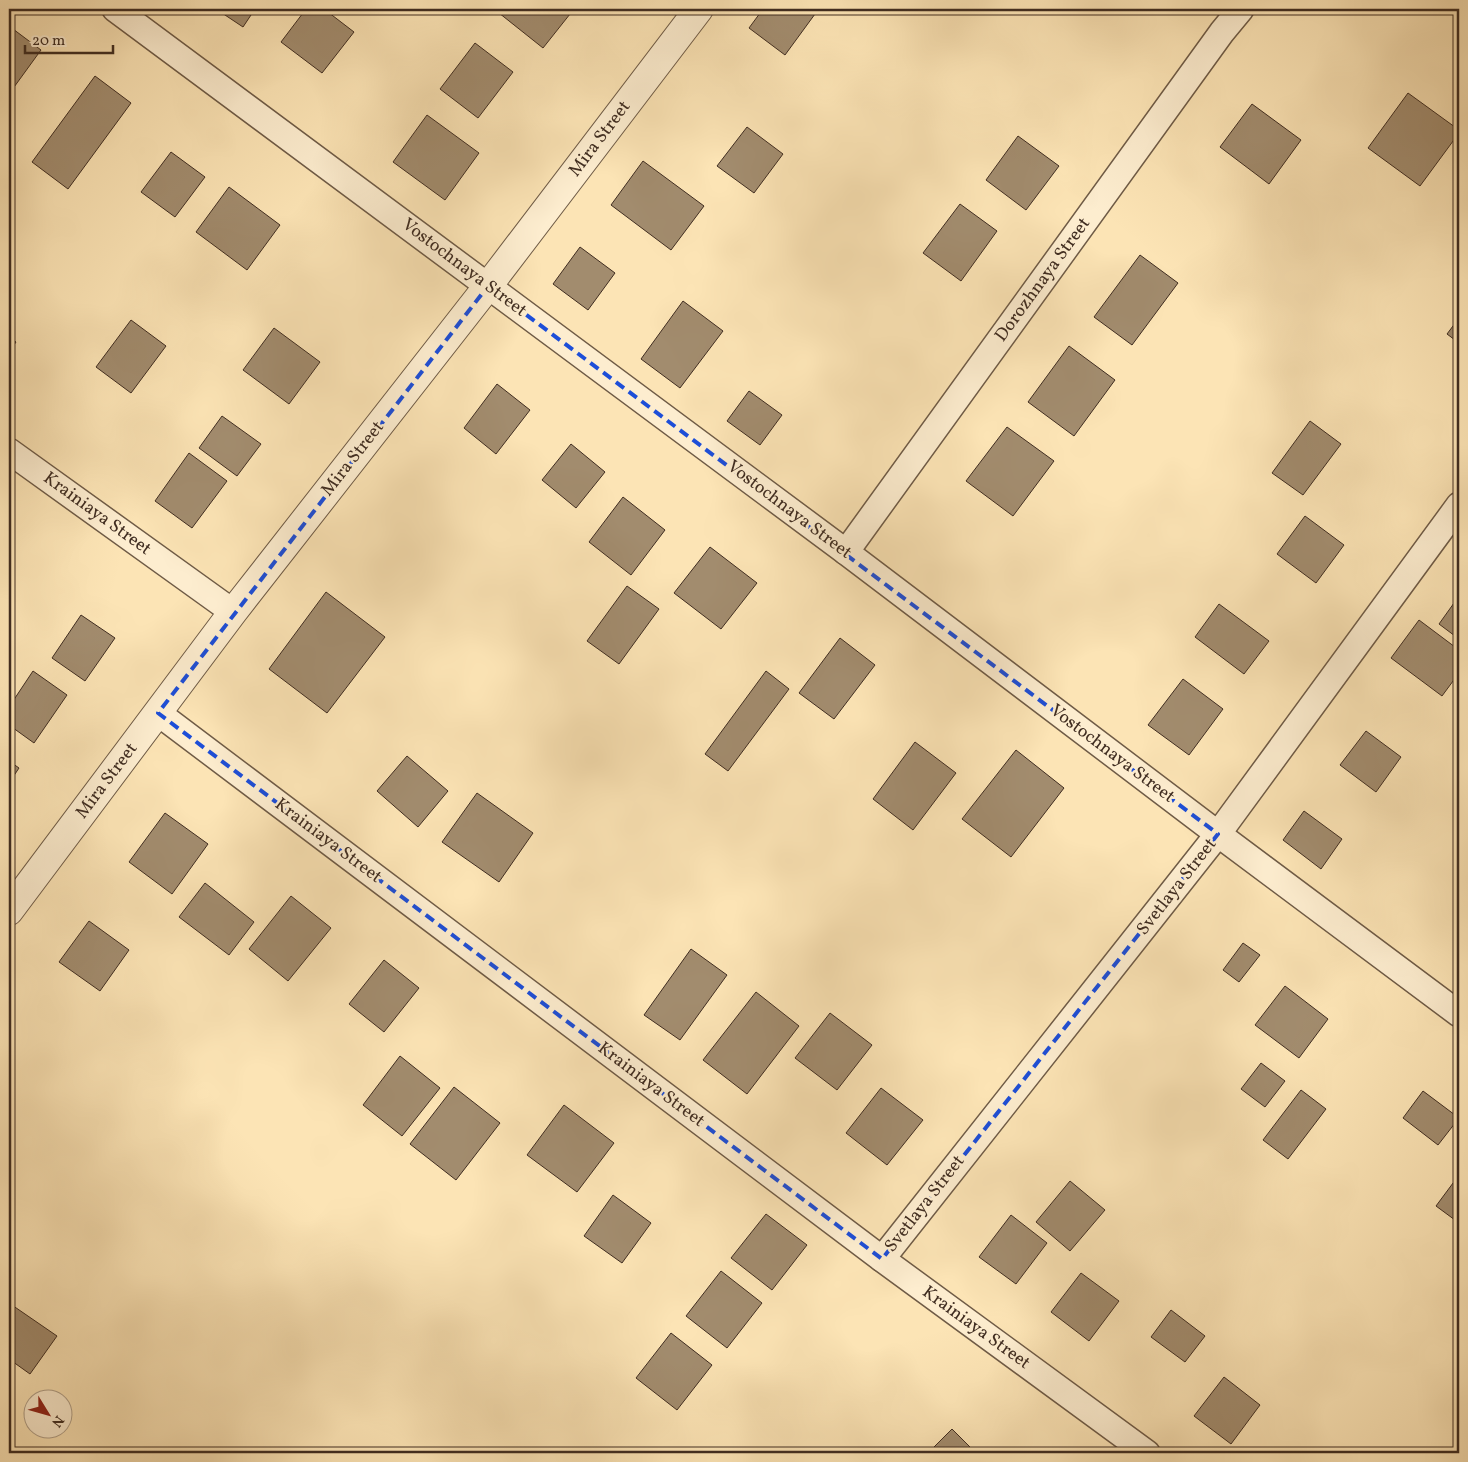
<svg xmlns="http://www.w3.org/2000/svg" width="1468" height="1462" font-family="Vollkorn,serif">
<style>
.building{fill:#a28c6e;stroke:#402d21}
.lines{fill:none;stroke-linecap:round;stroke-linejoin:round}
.minor-casing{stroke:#6f5b46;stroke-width:28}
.tertiary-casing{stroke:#6f5b46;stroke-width:30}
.minor{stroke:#fdedcf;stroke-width:25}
.tertiary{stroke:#fdedcf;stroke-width:28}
.marked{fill:none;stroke:#1d4ed8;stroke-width:4;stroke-dasharray:10 6;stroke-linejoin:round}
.labels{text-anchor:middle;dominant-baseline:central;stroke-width:5;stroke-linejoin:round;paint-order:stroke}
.street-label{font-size:18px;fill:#402d21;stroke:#fdedcf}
</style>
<rect width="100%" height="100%" fill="#fce4b5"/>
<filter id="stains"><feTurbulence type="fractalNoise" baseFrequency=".004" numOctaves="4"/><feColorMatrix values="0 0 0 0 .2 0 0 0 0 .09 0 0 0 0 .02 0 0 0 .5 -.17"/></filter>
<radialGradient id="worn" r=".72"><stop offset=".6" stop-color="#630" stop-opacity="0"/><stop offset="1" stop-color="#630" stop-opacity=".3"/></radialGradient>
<g class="building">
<polygon points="216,9 255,9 243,27"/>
<polygon points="306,9 324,9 354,32 322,73 281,42"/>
<polygon points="502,9 574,9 543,48 499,13"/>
<polygon points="763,9 808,9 815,14 785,55 749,28"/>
<polygon points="9,26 41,50 9,94"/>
<polygon points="475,43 513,72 478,118 440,89"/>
<polygon points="95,76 131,103 68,189 32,162"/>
<polygon points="1408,93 1459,130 1459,133 1420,186 1368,148"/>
<polygon points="1252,104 1301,140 1269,184 1220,147"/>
<polygon points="427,115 479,153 445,200 393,162"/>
<polygon points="747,127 783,154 754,193 717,166"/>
<polygon points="1018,136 1059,166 1026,210 986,180"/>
<polygon points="171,152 205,177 175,217 141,192"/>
<polygon points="643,161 704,206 671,250 611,205"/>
<polygon points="229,187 280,225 247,270 196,232"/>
<polygon points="960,204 997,231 961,281 923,253"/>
<polygon points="580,247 615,273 588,310 553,284"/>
<polygon points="1140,255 1178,283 1132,345 1094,317"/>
<polygon points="683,301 723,331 680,388 641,359"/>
<polygon points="1459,318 1459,343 1447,334"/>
<polygon points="131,320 166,346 131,393 96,367"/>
<polygon points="274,328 320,362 289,404 243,370"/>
<polygon points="9,337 16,342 9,352"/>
<polygon points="1069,346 1115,380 1074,436 1028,402"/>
<polygon points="497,384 530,410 496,454 464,428"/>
<polygon points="749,391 782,415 760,445 727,421"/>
<polygon points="222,416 261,444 237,476 199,448"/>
<polygon points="1310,421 1341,444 1303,495 1272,473"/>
<polygon points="1007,427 1054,461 1013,516 966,481"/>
<polygon points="571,444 605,472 576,508 542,480"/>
<polygon points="189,453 227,481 192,528 155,501"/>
<polygon points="623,497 665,530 631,575 589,542"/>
<polygon points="1305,516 1344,545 1316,583 1277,554"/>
<polygon points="710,547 757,583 721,629 674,593"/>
<polygon points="627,586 659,609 619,664 587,641"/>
<polygon points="326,592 385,637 327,713 269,669"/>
<polygon points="1459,596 1459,639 1439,624"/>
<polygon points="1219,604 1269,641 1244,674 1195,637"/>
<polygon points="81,615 115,638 85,681 52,658"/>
<polygon points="1419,620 1459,650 1459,673 1442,696 1391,658"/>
<polygon points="840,638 875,665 834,719 799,693"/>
<polygon points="33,671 67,695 34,743 9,725 9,707"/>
<polygon points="766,671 789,689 728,771 705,754"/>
<polygon points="1183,679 1223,709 1189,755 1148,725"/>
<polygon points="1366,731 1401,757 1376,792 1340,765"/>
<polygon points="915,742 956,773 913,830 873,799"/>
<polygon points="1016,750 1064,788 1011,857 962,819"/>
<polygon points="407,756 448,791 418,827 377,791"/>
<polygon points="9,761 19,768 9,783"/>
<polygon points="477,793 533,833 499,882 442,842"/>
<polygon points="1304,811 1342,839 1321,869 1283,840"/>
<polygon points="165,813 208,844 172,894 129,862"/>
<polygon points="205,883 254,922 229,955 179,917"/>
<polygon points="291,896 331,928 288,981 249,949"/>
<polygon points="89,921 129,950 100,991 59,962"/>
<polygon points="1243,943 1260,955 1239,982 1223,970"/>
<polygon points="691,949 727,975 680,1040 644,1015"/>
<polygon points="384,960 419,988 384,1032 349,1004"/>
<polygon points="1285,986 1328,1019 1299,1058 1255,1025"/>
<polygon points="756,992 799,1026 747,1094 703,1060"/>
<polygon points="830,1013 872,1045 837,1090 795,1058"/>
<polygon points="400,1056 440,1088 402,1136 363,1105"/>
<polygon points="1261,1063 1285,1081 1265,1107 1241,1089"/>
<polygon points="454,1087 500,1123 456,1180 410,1144"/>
<polygon points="881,1088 923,1120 887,1165 846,1133"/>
<polygon points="1301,1090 1326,1109 1288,1159 1263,1140"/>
<polygon points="1423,1091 1459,1118 1438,1145 1403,1118"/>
<polygon points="564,1105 614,1143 577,1192 527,1155"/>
<polygon points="1459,1175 1459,1223 1436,1206"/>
<polygon points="1070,1181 1105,1210 1070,1251 1036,1222"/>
<polygon points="613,1195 651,1223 622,1263 584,1236"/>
<polygon points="766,1214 807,1245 772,1290 731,1258"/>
<polygon points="1011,1215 1047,1243 1016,1284 979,1257"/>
<polygon points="721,1271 762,1303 727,1348 686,1316"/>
<polygon points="1081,1273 1119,1301 1089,1341 1051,1312"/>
<polygon points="9,1303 57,1336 30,1374 9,1359"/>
<polygon points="1171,1310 1205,1336 1185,1362 1151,1337"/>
<polygon points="671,1333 712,1365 677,1410 636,1378"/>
<polygon points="1224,1377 1260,1405 1231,1444 1194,1416"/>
<polygon points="952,1429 976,1453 928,1453"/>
</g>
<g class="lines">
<g class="minor-casing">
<g id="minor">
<polyline points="115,9 846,552 1218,834 1459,1014"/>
<polyline points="9,451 233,612"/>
<polyline points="846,552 1222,32 1241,9"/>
<polyline points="158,713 882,1259 1147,1453"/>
<polyline points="882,1259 1218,834 1459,505"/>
</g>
</g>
<g class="tertiary-casing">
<polyline id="tertiary" points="9,911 233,612 488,286 699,9"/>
</g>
<use href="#minor" class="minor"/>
<use href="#tertiary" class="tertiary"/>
</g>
<path class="marked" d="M 488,286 L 1218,834 L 882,1259 L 158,713 Z"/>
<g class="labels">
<g class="street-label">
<text transform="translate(600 139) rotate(-53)">Mira Street</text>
<text transform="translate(464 268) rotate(37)">Vostochnaya Street</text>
<text transform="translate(1043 280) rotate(-54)">Dorozhnaya Street</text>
<text transform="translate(353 459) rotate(-52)">Mira Street</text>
<text transform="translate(789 510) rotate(37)">Vostochnaya Street</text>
<text transform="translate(97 514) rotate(36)">Krainiaya Street</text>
<text transform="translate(1112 754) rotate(37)">Vostochnaya Street</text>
<text transform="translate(107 781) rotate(-53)">Mira Street</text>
<text transform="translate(328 841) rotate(37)">Krainiaya Street</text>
<text transform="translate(1177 887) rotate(-52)">Svetlaya Street</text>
<text transform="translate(651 1085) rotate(37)">Krainiaya Street</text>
<text transform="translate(925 1204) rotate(-52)">Svetlaya Street</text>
<text transform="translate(976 1328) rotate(36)">Krainiaya Street</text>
</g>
</g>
<rect width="1468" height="1462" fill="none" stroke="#fce4b5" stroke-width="30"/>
<rect x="10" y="10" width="1448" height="1442" fill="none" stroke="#402d21" stroke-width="2.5"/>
<rect x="15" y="15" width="1438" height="1432" fill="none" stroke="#402d21"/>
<g transform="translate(48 1414) rotate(127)"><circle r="24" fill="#fdedcf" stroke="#b1a089"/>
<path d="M0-4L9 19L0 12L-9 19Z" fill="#8f2418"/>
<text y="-8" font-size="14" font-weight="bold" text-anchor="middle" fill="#402d21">N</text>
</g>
<path d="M25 45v8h88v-8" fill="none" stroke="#402d21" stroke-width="2.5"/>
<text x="32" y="45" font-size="15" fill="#402d21" stroke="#fdedcf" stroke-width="4" paint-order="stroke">20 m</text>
<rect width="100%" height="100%" filter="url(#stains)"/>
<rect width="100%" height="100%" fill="url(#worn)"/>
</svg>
